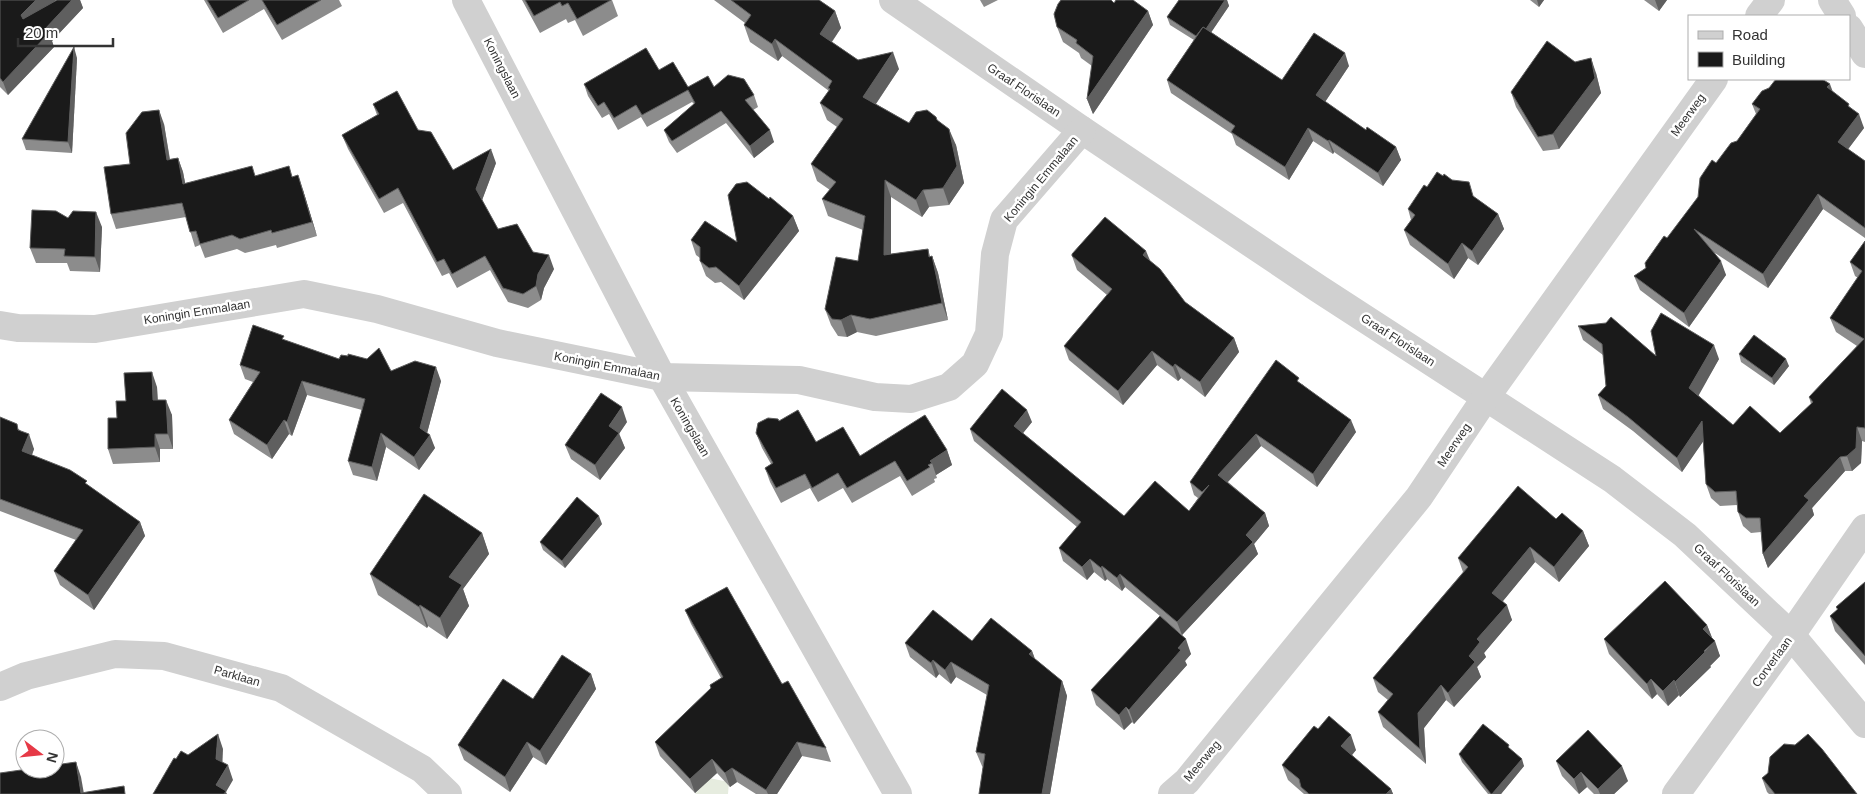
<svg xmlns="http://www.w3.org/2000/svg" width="1865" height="794" font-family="Helvetica,sans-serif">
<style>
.green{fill:#e6ecdf}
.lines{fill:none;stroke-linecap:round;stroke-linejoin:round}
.minor{stroke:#d0d0d0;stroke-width:28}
.wall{fill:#8c8c8c}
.shaded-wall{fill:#5f5f5f}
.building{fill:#1a1a1a;stroke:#5f5f5f}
.labels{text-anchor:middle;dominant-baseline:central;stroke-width:5;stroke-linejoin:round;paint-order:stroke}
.street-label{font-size:12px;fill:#333;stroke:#fff}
</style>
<rect width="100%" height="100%" fill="#fff"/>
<polygon class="green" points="709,778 729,782 728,794 695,794"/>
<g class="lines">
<g class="minor">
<polyline points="466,0 662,377 898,794"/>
<polyline points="893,0 1082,130 1319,289 1612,479 1685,535 1791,635 1865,724"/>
<polyline points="1832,0 1842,16"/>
<polyline points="1759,16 1771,0"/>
<polyline points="1849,28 1865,54"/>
<polyline points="0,325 18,328 95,329 304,294 377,309 497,343 662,377 799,380 875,397 911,399 949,387 975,364 989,334 995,254 1004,220 1082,130"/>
<polyline points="0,687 26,676 115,654 164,656 281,688 422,769 448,794"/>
<polyline points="1172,794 1187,781 1419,497 1486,397 1714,79"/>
<polyline points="1676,794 1791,635 1865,528"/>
</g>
</g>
<g class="wall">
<polygon points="0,0 54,2 57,0 80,0 83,8 52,41 54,47 8,95 0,87"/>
<polygon points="204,0 339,0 342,6 282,40 264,9 223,33"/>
<polygon points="522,0 612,0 618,16 583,36 575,20 568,23 566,19 540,33"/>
<polygon points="714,0 819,0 835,11 841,28 832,42 858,60 899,69 876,104 909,123 938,121 956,145 964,183 949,205 929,207 922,217 891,197 891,254 928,249 930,256 932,256 938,273 948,320 876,336 857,332 847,337 838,336 831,325 825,309 858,261 863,230 828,216 822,199 830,190 817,181 811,164 837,127 827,120 820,103 829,91 782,56 778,61 750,42 744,25 745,23"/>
<polygon points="980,0 998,0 984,7"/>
<polygon points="1179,0 1227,0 1229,6 1211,32 1282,80 1349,66 1325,102 1366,130 1396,147 1401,160 1383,186 1334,152 1333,154 1313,141 1289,180 1236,145 1232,134 1171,93 1167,80 1194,40 1170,25 1167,17"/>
<polygon points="1530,0 1544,0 1539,7"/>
<polygon points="1644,0 1667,0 1659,11"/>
<polygon points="1114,3 1148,11 1153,25 1093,114 1087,99 1092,66 1081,58 1079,53 1063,42 1057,27"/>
<polygon points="77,58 72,153 26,150 22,139"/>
<polygon points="1575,62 1596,73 1601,93 1559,149 1543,151 1516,107 1511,92"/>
<polygon points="659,70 688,87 754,95 758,107 753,110 774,142 754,158 726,123 677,153 669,142 664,130 694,104 692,102 647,127 641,117 618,130 609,114 602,118 588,96 584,84"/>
<polygon points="1832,91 1851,108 1864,128 1848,149 1865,161 1865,238 1823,209 1768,288 1715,253 1726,275 1689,327 1640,290 1634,276 1646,268 1698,197 1716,163 1737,141 1756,114 1752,104"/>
<polygon points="373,104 418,130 453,170 496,163 482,200 498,229 533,252 554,269 544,288 541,300 528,308 508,302 490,270 457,288 449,273 442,276 403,203 384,213 348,149 342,135 377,115"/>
<polygon points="164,124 170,159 178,158 183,172 185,183 255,176 293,177 303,190 317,236 277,248 276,245 245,253 237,249 205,258 200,245 195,247 186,217 116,229 111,214 130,164"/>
<polygon points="1427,187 1474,197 1498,214 1504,229 1478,265 1468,258 1454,279 1410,245 1404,230 1411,220 1408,209"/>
<polygon points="793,216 799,231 744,300 721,282 715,283 706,276 700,261 700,258 696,255 691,240 737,242"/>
<polygon points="68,218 102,227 100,272 70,271 67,263 36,263 30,248"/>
<polygon points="1865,241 1865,442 1862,441 1861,463 1852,471 1845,471 1812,508 1814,515 1768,568 1763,554 1761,532 1751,533 1743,526 1738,512 1737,505 1720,506 1711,498 1706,484 1703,441 1682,472 1633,431 1603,409 1598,395 1606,386 1603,355 1583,340 1578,326 1656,356 1719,359 1698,395 1733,425 1780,433 1811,404 1809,397 1857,346 1836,332 1830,318 1858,278 1855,276 1850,262"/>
<polygon points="1072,256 1150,261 1185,302 1234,338 1239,352 1205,397 1181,378 1178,381 1157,365 1123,405 1069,360 1064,346 1107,295 1077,270"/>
<polygon points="285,340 339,359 391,371 441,381 427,433 435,448 419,470 386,447 377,481 353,475 348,461 362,410 307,395 292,436 289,434 272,459 234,434 229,420 253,382 245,379 240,365"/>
<polygon points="1739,354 1789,366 1774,385 1741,362"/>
<polygon points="1302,384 1356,432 1317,487 1261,446 1228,482 1265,513 1269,526 1254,544 1258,554 1182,635 1175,629 1191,654 1185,661 1187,665 1134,724 1132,722 1124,730 1096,705 1091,690 1160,616 1125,587 1122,591 1107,579 1105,581 1094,572 1087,580 1063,561 1059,548 1077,527 974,441 970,429 1032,422 1023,433 1124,516 1189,511 1198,498 1194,495 1190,482"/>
<polygon points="157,387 158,400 172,415 173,449 160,449 160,462 113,464 108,449 117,418 126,401"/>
<polygon points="0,417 20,430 34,449 32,455 89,486 140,522 145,536 94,610 60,585 54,571 76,540 0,511"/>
<polygon points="779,421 816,442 860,456 947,450 952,465 936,475 937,478 934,479 935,482 912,496 900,476 852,503 843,488 818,502 810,488 781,503 770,482 765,468 771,464 762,448 756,433"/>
<polygon points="627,422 619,433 625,448 600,480 571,459 565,445"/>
<polygon points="1556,519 1583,531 1589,546 1559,582 1535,562 1503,601 1512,620 1484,653 1486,657 1477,667 1481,677 1454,707 1446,700 1424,728 1426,764 1383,727 1378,712 1388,700 1378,692 1373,678 1463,572 1458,558"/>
<polygon points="602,524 565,568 543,550 540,542"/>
<polygon points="482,533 489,554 463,589 469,606 447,639 428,626 427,628 378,595 370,574"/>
<polygon points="1865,582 1865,665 1835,631 1830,616 1837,610 1836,607"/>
<polygon points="685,610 782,684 826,748 831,762 802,756 777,794 756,794 737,782 730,787 717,773 695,793 660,756 655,742 711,688 710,685 721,678 691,624"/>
<polygon points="1707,625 1712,638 1720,656 1710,666 1711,667 1680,697 1679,695 1668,706 1657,694 1652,699 1609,654 1604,639"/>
<polygon points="972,641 1032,651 1035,659 1062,681 1067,696 1050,794 979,794 983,767 982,766 976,752 987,695 956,677 951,684 939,674 936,678 910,657 905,643"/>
<polygon points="591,674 596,689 546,765 533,757 510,792 464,760 458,745 533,699"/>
<polygon points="1318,729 1356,750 1352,755 1391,789 1393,794 1304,794 1288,780 1282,765"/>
<polygon points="1510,749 1524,766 1501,794 1488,794 1462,762 1459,754"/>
<polygon points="1556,761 1628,781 1614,794 1594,794 1587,787 1579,794 1562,776"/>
<polygon points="1762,778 1857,794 1769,794 1767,792"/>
</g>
<g class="shaded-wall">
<polygon points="36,0 56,0 26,29 21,15"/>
<polygon points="72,0 80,0 83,8 52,41 54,47 8,95 3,82 45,29"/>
<polygon points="1225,0 1227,0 1229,6 1202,46 1199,38"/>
<polygon points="1537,0 1544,0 1539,7"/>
<polygon points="1655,0 1667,0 1659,11"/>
<polygon points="835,11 841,28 826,50 820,34"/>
<polygon points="1148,11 1153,25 1093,114 1087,99"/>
<polygon points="775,39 782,56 778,61 772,44"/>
<polygon points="74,47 77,58 72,153 68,142"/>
<polygon points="893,52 899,69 869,114 863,97"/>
<polygon points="1345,53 1349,66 1321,108 1316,95"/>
<polygon points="1591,58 1596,73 1601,93 1559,149 1553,134"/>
<polygon points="1830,84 1835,98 1827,87"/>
<polygon points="159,110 164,124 172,174 167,160"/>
<polygon points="1859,114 1864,128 1843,156 1838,142"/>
<polygon points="1308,128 1313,141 1289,180 1285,167"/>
<polygon points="949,129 956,145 964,183 949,205 943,188"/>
<polygon points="770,130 774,142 754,158 750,146"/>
<polygon points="1329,140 1334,152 1333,154 1328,141"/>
<polygon points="1396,147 1401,160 1383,186 1378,173"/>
<polygon points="491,149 496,163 481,203 476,189"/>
<polygon points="178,158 183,172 188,198 183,184"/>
<polygon points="298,175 303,190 317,236 312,222"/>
<polygon points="885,180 891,197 891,271 884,255"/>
<polygon points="923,190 929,207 922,217 916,200"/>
<polygon points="1818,194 1823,209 1768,288 1763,274"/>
<polygon points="96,212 102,227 100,272 95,257"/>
<polygon points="1498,214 1504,229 1478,265 1472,251"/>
<polygon points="793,216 799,231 744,300 739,286"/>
<polygon points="1462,243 1468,258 1454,279 1448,264"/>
<polygon points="1146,251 1152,265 1143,255"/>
<polygon points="549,255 554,269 544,288 541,300 536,286 538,274"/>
<polygon points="932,256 938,273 948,320 942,303"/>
<polygon points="1721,261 1726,275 1689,327 1684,313"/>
<polygon points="851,315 857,332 847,337 841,320"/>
<polygon points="1234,338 1239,352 1205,397 1200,382"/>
<polygon points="1714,345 1719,359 1695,402 1689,388"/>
<polygon points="1152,351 1157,365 1123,405 1118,391"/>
<polygon points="1786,359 1789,366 1774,385 1772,378"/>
<polygon points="1175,364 1181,378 1178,381 1173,367"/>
<polygon points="436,367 441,381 425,441 420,428"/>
<polygon points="152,372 157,387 158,415 153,400"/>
<polygon points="302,381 307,395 292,436 287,422"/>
<polygon points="166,400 172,415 173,449 168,434"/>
<polygon points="622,407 627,422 619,434 625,448 600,480 595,465 609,426"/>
<polygon points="1027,410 1032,422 1019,438 1014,426"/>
<polygon points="284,420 289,434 272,459 267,445"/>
<polygon points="1351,420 1356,432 1317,487 1313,474"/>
<polygon points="1702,421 1707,436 1682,472 1677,458"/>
<polygon points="1857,427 1862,441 1861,463 1852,471 1847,456"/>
<polygon points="381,433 386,447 377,481 372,467"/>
<polygon points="29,434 34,449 28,465 22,451"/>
<polygon points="155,434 160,449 160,462 155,447"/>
<polygon points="1256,434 1261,446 1223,487 1218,475"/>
<polygon points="430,435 435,448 419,470 414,457"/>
<polygon points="947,450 952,465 936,475 932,463 930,461"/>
<polygon points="1840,457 1845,471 1812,508 1814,515 1768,568 1763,554 1804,496"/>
<polygon points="1265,513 1269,526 1254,544 1258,554 1182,635 1177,622 1246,535"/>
<polygon points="599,516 602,524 565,568 562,561"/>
<polygon points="140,522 145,536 94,610 88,595"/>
<polygon points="1583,531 1589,546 1559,582 1554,567"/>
<polygon points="482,533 489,554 463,589 469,606 447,639 440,618 449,577"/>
<polygon points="1530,547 1535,562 1498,607 1492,593"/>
<polygon points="1090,559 1094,572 1087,580 1082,567"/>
<polygon points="1102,566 1107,579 1105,581 1101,568"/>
<polygon points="1120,574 1125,587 1122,591 1117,578"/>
<polygon points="420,605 428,626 427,628 419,607"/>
<polygon points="1507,605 1512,620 1484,653 1486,657 1477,667 1481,677 1454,707 1448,693 1477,639"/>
<polygon points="1707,625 1713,640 1703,629"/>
<polygon points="1186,639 1191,654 1185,661 1187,665 1134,724 1129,710"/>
<polygon points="1715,641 1720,656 1710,666 1711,667 1680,697 1675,682"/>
<polygon points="1032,651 1037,665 1029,654"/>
<polygon points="933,660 939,674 936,678 931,663"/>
<polygon points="951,662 956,677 951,684 945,670"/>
<polygon points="591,674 596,689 546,765 540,751"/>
<polygon points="1651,679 1657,694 1652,699 1647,684"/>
<polygon points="1674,680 1679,695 1668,706 1663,691"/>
<polygon points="1062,681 1067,696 1050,794 1042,794"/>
<polygon points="1441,685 1446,700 1424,728 1426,764 1420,749 1418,713"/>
<polygon points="1126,707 1132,722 1124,730 1119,715"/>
<polygon points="218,734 223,749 222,774 216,759"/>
<polygon points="1351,735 1356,750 1347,761 1341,746"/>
<polygon points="527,742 533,757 510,792 505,777"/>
<polygon points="797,742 802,756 777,794 768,794 766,790"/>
<polygon points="712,759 717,773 695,793 690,779"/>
<polygon points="1522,759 1524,766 1501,794 1492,794"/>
<polygon points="76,762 81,777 84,794 81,794"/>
<polygon points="228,765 233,780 226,792 227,794 219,794 216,785"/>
<polygon points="1622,766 1628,781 1614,794 1600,794 1598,789"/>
<polygon points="732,768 737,782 730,787 725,773"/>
<polygon points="1581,772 1587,787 1579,794 1574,779"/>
<polygon points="1391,789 1393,794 1386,794"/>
</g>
<g class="building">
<polygon points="0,0 36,0 21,15 23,19 57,0 72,0 45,29 49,33 3,82 0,78"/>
<polygon points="207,0 249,0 218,18"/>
<polygon points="262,0 321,0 277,25"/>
<polygon points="525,0 611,0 577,19 568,3 562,6 560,2 534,16"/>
<polygon points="731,0 819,0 835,11 820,34 858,60 893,52 863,97 909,123 916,112 927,110 936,117 937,120 949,129 957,166 943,188 923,190 916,200 885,180 884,255 928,249 929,257 932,256 942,303 870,319 851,315 841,320 832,319 825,309 836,257 858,261 865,216 822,199 836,182 811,164 843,119 820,103 830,89 828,88 832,81 775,39 772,44 744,25 751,15"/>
<polygon points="1061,0 1111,0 1114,3 1116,0 1133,0 1148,11 1087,99 1093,56 1076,43 1077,40 1057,27 1054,14 1058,4"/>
<polygon points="1179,0 1225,0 1206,29 1203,27 1196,36 1167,17"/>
<polygon points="1203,27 1282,80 1314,33 1345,53 1316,95 1366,130 1367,127 1396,147 1378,173 1329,140 1328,141 1308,128 1285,167 1231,132 1235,126 1167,80"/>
<polygon points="1547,41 1575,62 1591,58 1595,78 1553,134 1538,137 1511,92"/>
<polygon points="74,47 68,142 22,139"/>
<polygon points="646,48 659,70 673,62 688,87 708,76 714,87 728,75 744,79 754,95 745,100 770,130 750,146 721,111 672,141 664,130 695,103 688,90 642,115 636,105 614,118 604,102 598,106 584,84"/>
<polygon points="1776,79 1822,79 1830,84 1827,87 1849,104 1848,106 1859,114 1838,142 1865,161 1865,228 1818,194 1763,274 1694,229 1721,261 1684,313 1634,276 1646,268 1645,263 1664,236 1667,238 1698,197 1700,178 1712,160 1716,163 1731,143 1737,141 1760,109 1752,104 1762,91 1769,88"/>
<polygon points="397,91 418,130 431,132 453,170 491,149 476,189 498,229 517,224 533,252 549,255 538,274 536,286 523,294 503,288 485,256 452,274 444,259 437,262 398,188 379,199 342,135 379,114 373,104"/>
<polygon points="159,110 167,160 178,158 183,184 252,166 255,176 289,166 292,177 298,175 312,222 272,233 271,230 240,239 232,235 200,244 196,231 190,232 182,203 111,214 104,167 130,164 126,133 142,112"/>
<polygon points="1437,172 1443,176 1444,174 1452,180 1469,182 1473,196 1498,214 1472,251 1462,243 1448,264 1404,230 1415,215 1408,209 1424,185 1427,187"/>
<polygon points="747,182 769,199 770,197 793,216 739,286 716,267 709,268 700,261 700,247 691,240 705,221 737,242 728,195 736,184"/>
<polygon points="32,210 56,211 68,218 73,211 96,212 95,257 64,256 65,249 30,248"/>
<polygon points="1105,217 1146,251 1143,255 1160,269 1185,302 1234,338 1200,382 1175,364 1173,367 1152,351 1118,391 1064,346 1112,289 1072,256 1072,254"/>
<polygon points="1865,241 1865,428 1857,427 1856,448 1847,456 1840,457 1804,496 1809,500 1763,554 1760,518 1746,518 1738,512 1736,491 1715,492 1706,484 1702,421 1677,458 1628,417 1598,395 1606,386 1602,344 1578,326 1606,323 1611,317 1656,356 1651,331 1661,313 1714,345 1689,388 1733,425 1750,406 1780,433 1813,402 1809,397 1864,339 1830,318 1862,271 1850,262"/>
<polygon points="253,325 284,336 282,339 339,359 341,355 348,356 348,354 367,359 379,348 391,371 415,361 436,367 420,428 430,435 414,457 381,433 372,467 348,461 365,399 302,381 287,422 284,420 267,445 229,420 260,372 240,365"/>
<polygon points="1754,335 1786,359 1772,378 1739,354"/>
<polygon points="1276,360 1299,378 1297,381 1351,420 1313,474 1256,434 1218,475 1265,513 1246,535 1253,542 1177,622 1120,574 1117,578 1102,566 1101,568 1090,559 1082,567 1059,548 1081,522 970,429 1002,389 1027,410 1014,426 1124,516 1155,481 1189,511 1209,485 1202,492 1190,482"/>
<polygon points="152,372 153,400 166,400 168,434 155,434 155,447 108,449 108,418 117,418 116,401 126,401 124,373"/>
<polygon points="601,393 622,407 609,426 619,433 595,465 565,445"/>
<polygon points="798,410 816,442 843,427 860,456 925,415 947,450 930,461 932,463 928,465 930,467 907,481 895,461 847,488 838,473 812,488 805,474 776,488 765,468 773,463 756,433 758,423 768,418 778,419 779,421"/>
<polygon points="0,417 17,424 18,430 29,434 22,451 70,470 87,481 85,483 140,522 88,595 54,571 83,530 0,499"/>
<polygon points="1518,486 1556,519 1562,513 1583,531 1554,567 1530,547 1492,593 1507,605 1477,639 1480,642 1469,656 1475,662 1448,693 1441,685 1418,713 1420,749 1378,712 1393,694 1373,678 1468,567 1458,558"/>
<polygon points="424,494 482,533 449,577 462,585 440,618 420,605 419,607 370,574"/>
<polygon points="577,497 599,516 562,561 540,542"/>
<polygon points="1665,581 1707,625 1703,629 1715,641 1704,651 1705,652 1675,682 1674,680 1663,691 1651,679 1647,684 1604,639"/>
<polygon points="1865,582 1865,656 1830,616 1838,609 1836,607"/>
<polygon points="727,587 782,684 788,681 826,748 797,742 766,790 732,768 725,773 712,759 690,779 655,742 711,688 710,685 723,677 685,610"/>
<polygon points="933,610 972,641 991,618 1032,651 1029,654 1062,681 1042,794 979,794 985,754 976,752 989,685 951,662 945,670 933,660 931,663 905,643"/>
<polygon points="1160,616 1186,639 1178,648 1181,650 1129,710 1126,707 1119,715 1091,690"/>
<polygon points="562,655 591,674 540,751 527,742 505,777 458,745 503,679 533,699"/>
<polygon points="1329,716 1351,735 1341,746 1391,789 1386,794 1309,794 1301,787 1299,779 1282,765 1314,726 1318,729"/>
<polygon points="1483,724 1509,745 1508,747 1522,759 1492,794 1491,794 1459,754"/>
<polygon points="1588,730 1622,766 1598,789 1581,772 1574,779 1556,761"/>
<polygon points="218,734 216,759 228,765 216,785 226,791 224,794 153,794 174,758 176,759 181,751 188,755"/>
<polygon points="1808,734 1822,749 1857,794 1775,794 1762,778 1768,773 1770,757 1784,744 1795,745"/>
<polygon points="76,762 81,793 124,786 125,794 0,794 0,773 28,769 55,769 55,765"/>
</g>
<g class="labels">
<g class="street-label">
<text transform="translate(502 68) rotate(63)">Koningslaan</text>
<text transform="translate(1024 90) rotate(34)">Graaf Florislaan</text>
<text transform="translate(1688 115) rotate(-54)">Meerweg</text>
<text transform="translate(1041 179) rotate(-50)">Koningin Emmalaan</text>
<text transform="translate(197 312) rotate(-9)">Koningin Emmalaan</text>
<text transform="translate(1398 340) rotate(33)">Graaf Florislaan</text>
<text transform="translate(607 366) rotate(11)">Koningin Emmalaan</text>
<text transform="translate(690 427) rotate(60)">Koningslaan</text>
<text transform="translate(1454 445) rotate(-56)">Meerweg</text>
<text transform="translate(1727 575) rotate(43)">Graaf Florislaan</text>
<text transform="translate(1772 662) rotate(-54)">Corverlaan</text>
<text transform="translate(237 676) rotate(16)">Parklaan</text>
<text transform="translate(1202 761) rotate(-50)">Meerweg</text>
</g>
</g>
<rect x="1688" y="15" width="162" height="65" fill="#ffffff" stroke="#adadad"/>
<rect x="1698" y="31" width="25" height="8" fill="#d0d0d0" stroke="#adadad"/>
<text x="1732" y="40" font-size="15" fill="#333333">Road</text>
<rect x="1698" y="52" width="25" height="15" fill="#1a1a1a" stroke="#adadad"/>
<text x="1732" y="65" font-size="15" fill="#333333">Building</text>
<g transform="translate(40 754) rotate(106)"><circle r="24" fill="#ffffff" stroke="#adadad"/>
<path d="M0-4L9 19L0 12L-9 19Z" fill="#e63946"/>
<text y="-8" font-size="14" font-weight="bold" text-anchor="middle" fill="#333333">N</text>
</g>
<path d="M18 38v8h95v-8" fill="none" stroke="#333333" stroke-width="2.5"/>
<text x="25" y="38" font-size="15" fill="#333333" stroke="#ffffff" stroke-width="4" paint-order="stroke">20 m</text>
</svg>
